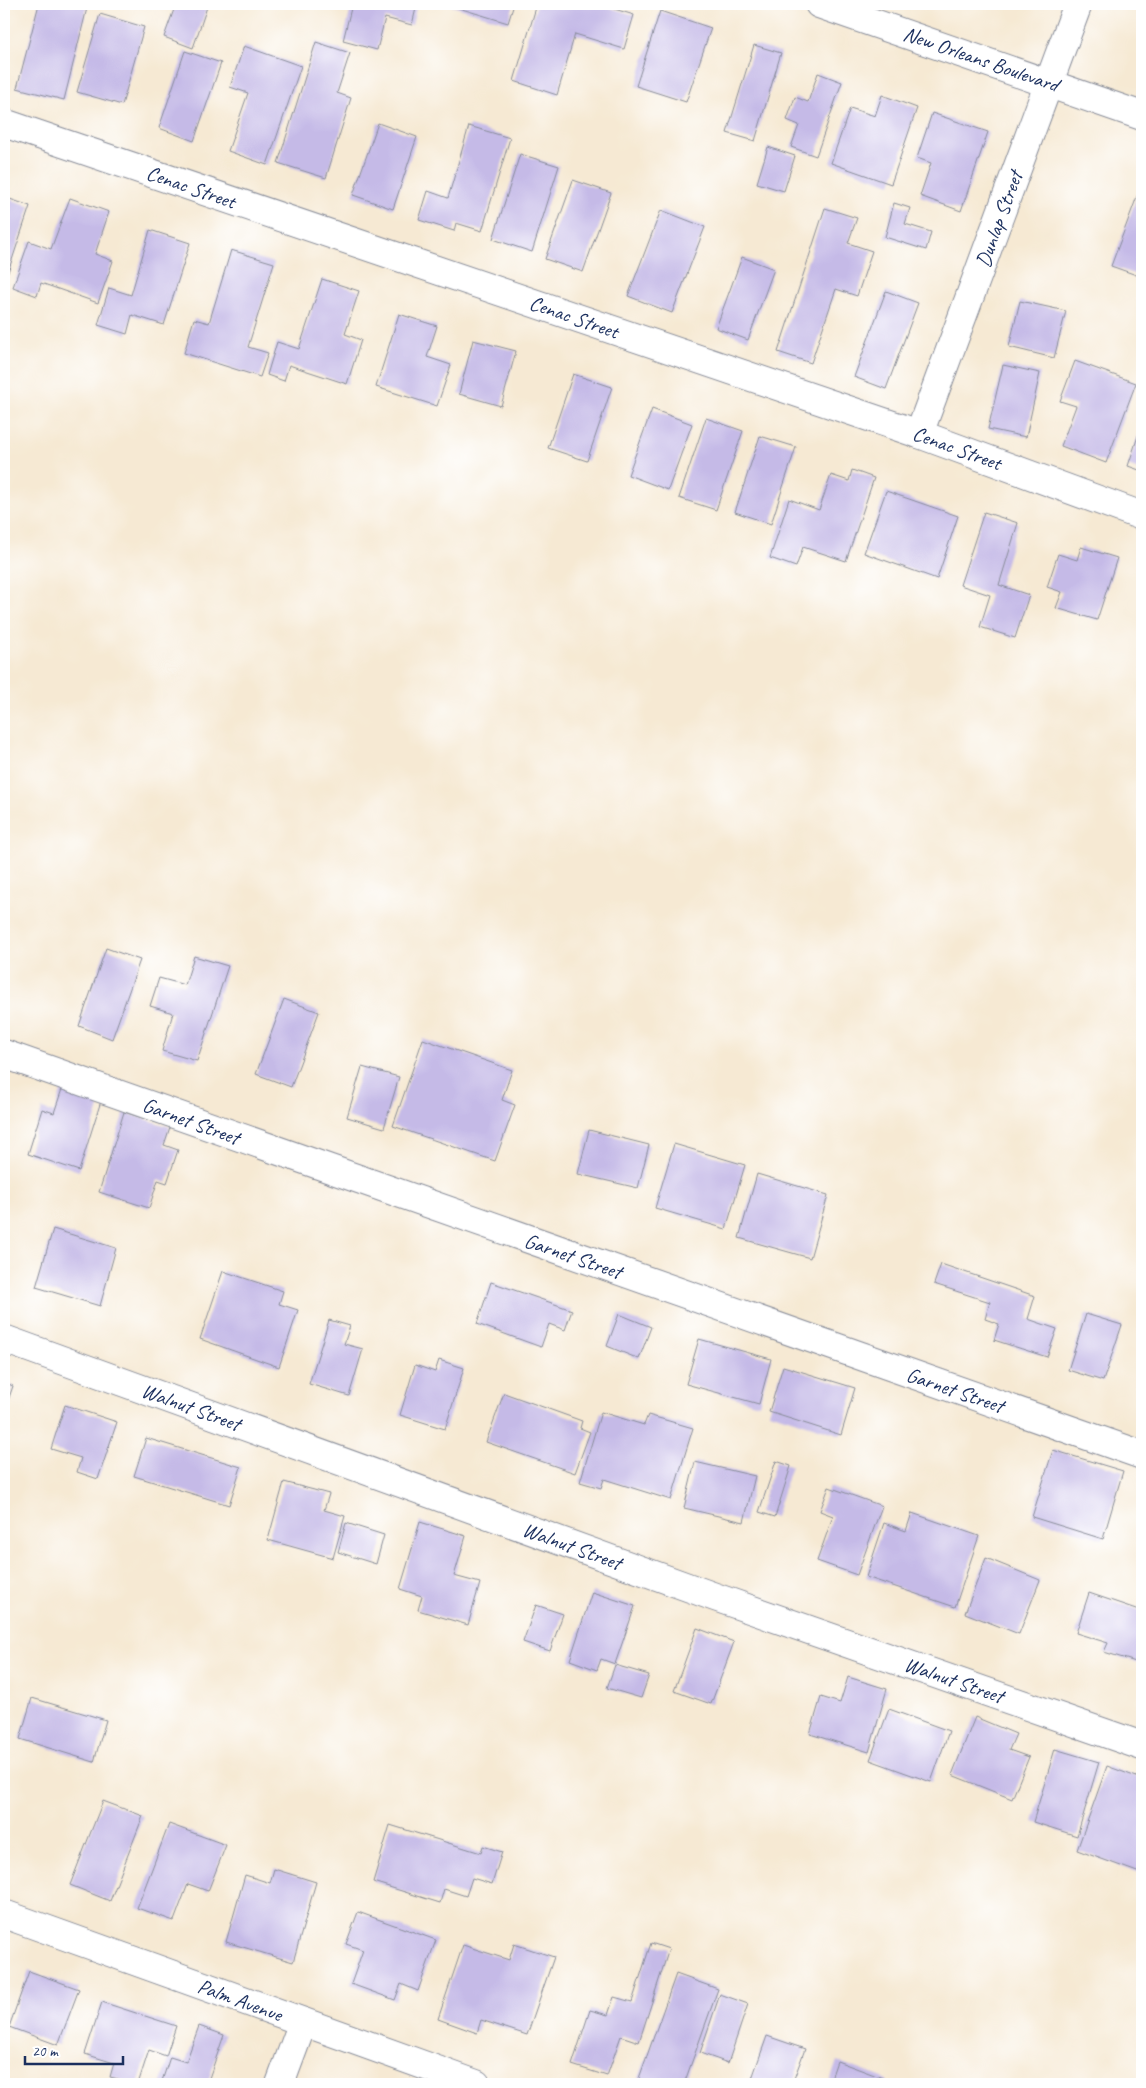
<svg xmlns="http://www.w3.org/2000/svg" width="1146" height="2088" font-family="Caveat,sans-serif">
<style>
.building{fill:#c5bae7}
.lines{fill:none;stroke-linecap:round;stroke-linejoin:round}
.minor-casing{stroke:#888c98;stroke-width:30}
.primary-casing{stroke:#888c98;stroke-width:30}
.minor{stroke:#fff;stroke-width:28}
.primary{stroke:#fff;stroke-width:28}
.labels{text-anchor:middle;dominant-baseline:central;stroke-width:5;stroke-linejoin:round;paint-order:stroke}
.street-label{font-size:21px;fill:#1b2f5e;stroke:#fff}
</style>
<rect width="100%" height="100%" fill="#fff"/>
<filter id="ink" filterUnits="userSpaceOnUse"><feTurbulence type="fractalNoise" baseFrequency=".02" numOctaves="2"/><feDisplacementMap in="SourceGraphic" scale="10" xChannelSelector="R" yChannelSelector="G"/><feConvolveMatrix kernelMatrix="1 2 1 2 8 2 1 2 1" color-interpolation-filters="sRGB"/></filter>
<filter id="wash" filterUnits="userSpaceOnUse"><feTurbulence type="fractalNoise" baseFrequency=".0096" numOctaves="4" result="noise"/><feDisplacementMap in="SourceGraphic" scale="20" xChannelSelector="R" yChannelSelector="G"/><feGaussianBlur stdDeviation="1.12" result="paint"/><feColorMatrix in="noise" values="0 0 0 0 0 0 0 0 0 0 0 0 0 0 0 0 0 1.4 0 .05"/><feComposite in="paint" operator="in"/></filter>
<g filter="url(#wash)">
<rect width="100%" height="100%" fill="#f6e9d3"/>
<g id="blocks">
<g class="building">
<polygon points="39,4 88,4 64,100 17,88"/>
<polygon points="176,4 208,4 193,48 164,37"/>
<polygon points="352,4 374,8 375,4 417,4 412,25 385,18 377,50 343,41"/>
<polygon points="453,4 514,4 508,23 452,6"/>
<polygon points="537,4 598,4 634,15 624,49 575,34 557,95 514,81"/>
<polygon points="660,11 711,28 686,102 636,86"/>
<polygon points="100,14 144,27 122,105 77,92"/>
<polygon points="316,42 350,53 337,93 351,98 326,178 278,163"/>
<polygon points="754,45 781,53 755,141 727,133"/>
<polygon points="244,46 301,66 267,165 228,151 248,93 230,87"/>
<polygon points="185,51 221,63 194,141 159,128"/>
<polygon points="818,73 842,82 816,156 791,147 799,125 787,120 795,97 808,102"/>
<polygon points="882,95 917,108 891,184 831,163 850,108 875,116"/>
<polygon points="932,113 988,132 961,211 920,196 931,163 917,158"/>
<polygon points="378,123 417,137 393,209 353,195"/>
<polygon points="469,126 510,138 482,231 456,223 454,231 419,220 428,191 448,198"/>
<polygon points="768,147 795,156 784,191 757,183"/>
<polygon points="520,154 559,166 532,252 493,239"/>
<polygon points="573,180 611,193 583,272 545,259"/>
<polygon points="1142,183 1142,277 1111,266"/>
<polygon points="4,197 30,206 4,284"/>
<polygon points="70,198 109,212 95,254 113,261 98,303 41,283 37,296 13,287 29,241 51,249"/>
<polygon points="894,203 910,208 905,224 931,232 926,250 885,237"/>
<polygon points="825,208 857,218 848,243 872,251 857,296 836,289 811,363 778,352"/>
<polygon points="661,210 705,227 672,313 628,296"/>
<polygon points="150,230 190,243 164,325 132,315 127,334 98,325 109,288 131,295"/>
<polygon points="231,250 274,263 248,347 268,353 260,377 184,353 194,319 209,323"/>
<polygon points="742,257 774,269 748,340 716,328"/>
<polygon points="322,279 359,291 345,334 361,340 347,384 289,365 284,381 267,375 277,342 299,349"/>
<polygon points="886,291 918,303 886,389 854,377"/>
<polygon points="1020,301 1066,311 1054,358 1009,347"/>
<polygon points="399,314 437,326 427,357 451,365 437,406 376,387"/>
<polygon points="473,340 516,351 501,406 459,394"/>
<polygon points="1075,361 1136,383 1106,463 1061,446 1076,406 1060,401"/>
<polygon points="1003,365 1040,373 1026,437 988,429"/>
<polygon points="573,374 612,387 587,461 548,448"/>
<polygon points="652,409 692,424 668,490 628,475"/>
<polygon points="706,418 743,431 716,510 679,498"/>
<polygon points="1142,424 1142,471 1128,466"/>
<polygon points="760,436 796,447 771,524 735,512"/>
<polygon points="852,470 874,478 846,561 803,547 796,567 770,558 789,499 819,510 831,475 849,481"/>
<polygon points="886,491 958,516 937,579 864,553"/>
<polygon points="984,512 1018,523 999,585 1029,595 1015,638 980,627 990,595 960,585"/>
<polygon points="1081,547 1117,558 1097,620 1056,608 1062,592 1047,587 1058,554 1077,560"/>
<polygon points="106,948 140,960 112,1039 79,1026"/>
<polygon points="194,956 228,966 197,1061 162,1051 173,1013 150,1006 159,978 185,985"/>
<polygon points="284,999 319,1012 291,1087 256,1074"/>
<polygon points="423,1039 512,1070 502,1100 515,1105 495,1161 393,1126"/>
<polygon points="362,1067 399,1077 384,1128 347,1117"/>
<polygon points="62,1089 101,1101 79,1171 28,1154 42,1109 54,1113"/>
<polygon points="124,1112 170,1127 164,1145 178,1150 167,1183 158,1180 149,1208 99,1192"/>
<polygon points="589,1130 649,1145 638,1188 578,1174"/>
<polygon points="674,1144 745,1165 726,1229 655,1208"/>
<polygon points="757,1174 828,1195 810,1258 739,1238"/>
<polygon points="53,1229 116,1248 100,1306 36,1287"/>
<polygon points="941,1264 1035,1296 1028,1319 1057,1329 1047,1357 994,1340 999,1324 985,1319 990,1302 934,1284"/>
<polygon points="223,1271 283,1291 279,1304 298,1310 279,1367 200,1339"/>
<polygon points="491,1282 572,1310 565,1330 549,1324 541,1347 477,1324"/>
<polygon points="619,1314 651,1327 639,1359 607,1346"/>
<polygon points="1086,1314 1122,1325 1103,1381 1068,1370"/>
<polygon points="329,1320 350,1326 344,1344 363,1349 349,1396 309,1384"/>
<polygon points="699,1339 771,1359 759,1404 686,1384"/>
<polygon points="439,1360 464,1368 445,1429 400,1415 415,1365 435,1372"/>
<polygon points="783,1366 855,1388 841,1435 769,1412"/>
<polygon points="4,1382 13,1386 4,1412"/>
<polygon points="504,1393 582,1421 580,1428 590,1432 575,1473 486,1442"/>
<polygon points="65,1405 117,1422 98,1479 77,1472 81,1458 51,1449"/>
<polygon points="601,1412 644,1425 648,1415 693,1428 671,1500 604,1479 601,1488 580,1482"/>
<polygon points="146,1438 241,1467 229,1505 134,1476"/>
<polygon points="1053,1450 1123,1471 1103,1539 1032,1517"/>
<polygon points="776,1461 791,1466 775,1517 759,1512"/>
<polygon points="695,1462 755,1476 744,1522 684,1508"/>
<polygon points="284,1482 329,1494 324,1510 345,1516 333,1558 268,1540"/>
<polygon points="829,1487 882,1506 857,1575 817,1561 833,1516 820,1511"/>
<polygon points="912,1513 979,1536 955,1607 866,1577 884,1523 906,1531"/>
<polygon points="420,1522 466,1536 454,1576 480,1583 468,1625 418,1610 422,1596 400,1589"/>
<polygon points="346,1523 384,1535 376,1564 338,1552"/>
<polygon points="986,1558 1040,1580 1019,1634 965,1613"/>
<polygon points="592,1592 635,1606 615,1664 601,1659 597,1670 570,1660"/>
<polygon points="1089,1593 1142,1611 1142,1664 1104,1652 1108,1643 1076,1633"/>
<polygon points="536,1605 563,1614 550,1651 523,1642"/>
<polygon points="697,1628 734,1642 711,1704 674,1691"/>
<polygon points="615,1665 649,1675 641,1698 607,1688"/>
<polygon points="848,1677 887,1689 869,1752 810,1734 821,1697 840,1703"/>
<polygon points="32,1698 106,1720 94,1762 20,1739"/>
<polygon points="889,1709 949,1731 931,1782 870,1760"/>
<polygon points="975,1717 1016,1734 1009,1750 1029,1757 1012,1799 952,1775"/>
<polygon points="1055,1749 1099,1762 1077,1836 1033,1822"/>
<polygon points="1107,1766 1142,1779 1142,1867 1140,1873 1077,1850"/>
<polygon points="103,1801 143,1816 110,1901 70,1885"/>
<polygon points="169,1824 226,1845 208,1891 188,1884 174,1921 137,1908"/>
<polygon points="390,1825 481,1853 483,1846 502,1852 492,1884 472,1878 466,1896 444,1889 440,1903 373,1882"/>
<polygon points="274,1869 316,1882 293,1962 226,1942 245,1875 270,1883"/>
<polygon points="358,1912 436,1940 418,1991 401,1984 395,2000 351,1984 363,1950 346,1944"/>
<polygon points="651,1943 669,1949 639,2042 621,2036 607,2076 572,2065 590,2010 608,2015 614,1997 632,2002"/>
<polygon points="514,1944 554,1957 527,2035 481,2020 477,2033 438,2019 463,1945 509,1960"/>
<polygon points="29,1971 79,1989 58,2045 9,2027"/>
<polygon points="676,1974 718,1989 684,2084 637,2084"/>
<polygon points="720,1994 748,2004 728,2063 700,2053"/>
<polygon points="102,2002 176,2026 166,2056 149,2050 138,2084 110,2077 114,2063 85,2054"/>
<polygon points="199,2026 224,2035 207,2084 161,2084 170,2057 186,2062"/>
<polygon points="767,2036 805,2049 792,2084 750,2084"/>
<polygon points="837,2061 888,2080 886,2084 829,2084"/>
</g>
</g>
</g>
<g filter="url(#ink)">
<use href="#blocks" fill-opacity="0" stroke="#888c98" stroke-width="1"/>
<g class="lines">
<g class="minor-casing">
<g id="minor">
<polyline points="4,123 919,434 1142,516"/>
<polyline points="919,434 1078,4"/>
<polyline points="4,1054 1142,1455"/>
<polyline points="4,1339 715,1597 1142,1746"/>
<polyline points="4,1914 476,2084"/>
<polyline points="280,2084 303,2022"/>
</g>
</g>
<g class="primary-casing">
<polyline id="primary" points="819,4 1142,116"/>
</g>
<use href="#minor" class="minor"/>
<use href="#primary" class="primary"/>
</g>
</g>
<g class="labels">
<g class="street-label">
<text transform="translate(981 59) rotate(19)">New Orleans Boulevard</text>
<text transform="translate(191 187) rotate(19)">Cenac Street</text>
<text transform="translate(999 219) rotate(-70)">Dunlap Street</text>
<text transform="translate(574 317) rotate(19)">Cenac Street</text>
<text transform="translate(957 448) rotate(20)">Cenac Street</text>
<text transform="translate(191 1121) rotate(20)">Garnet Street</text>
<text transform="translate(573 1256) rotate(19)">Garnet Street</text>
<text transform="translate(955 1390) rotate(19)">Garnet Street</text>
<text transform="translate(191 1407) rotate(20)">Walnut Street</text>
<text transform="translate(572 1546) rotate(20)">Walnut Street</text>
<text transform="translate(954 1680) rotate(19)">Walnut Street</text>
<text transform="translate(240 2000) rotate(20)">Palm Avenue</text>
</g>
</g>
<rect width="1146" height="2088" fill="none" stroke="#fff" stroke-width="20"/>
<path d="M25 2056v8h98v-8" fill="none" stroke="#1b2f5e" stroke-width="2.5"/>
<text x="32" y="2056" font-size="15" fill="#1b2f5e" stroke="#ffffff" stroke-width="4" paint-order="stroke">20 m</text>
</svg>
